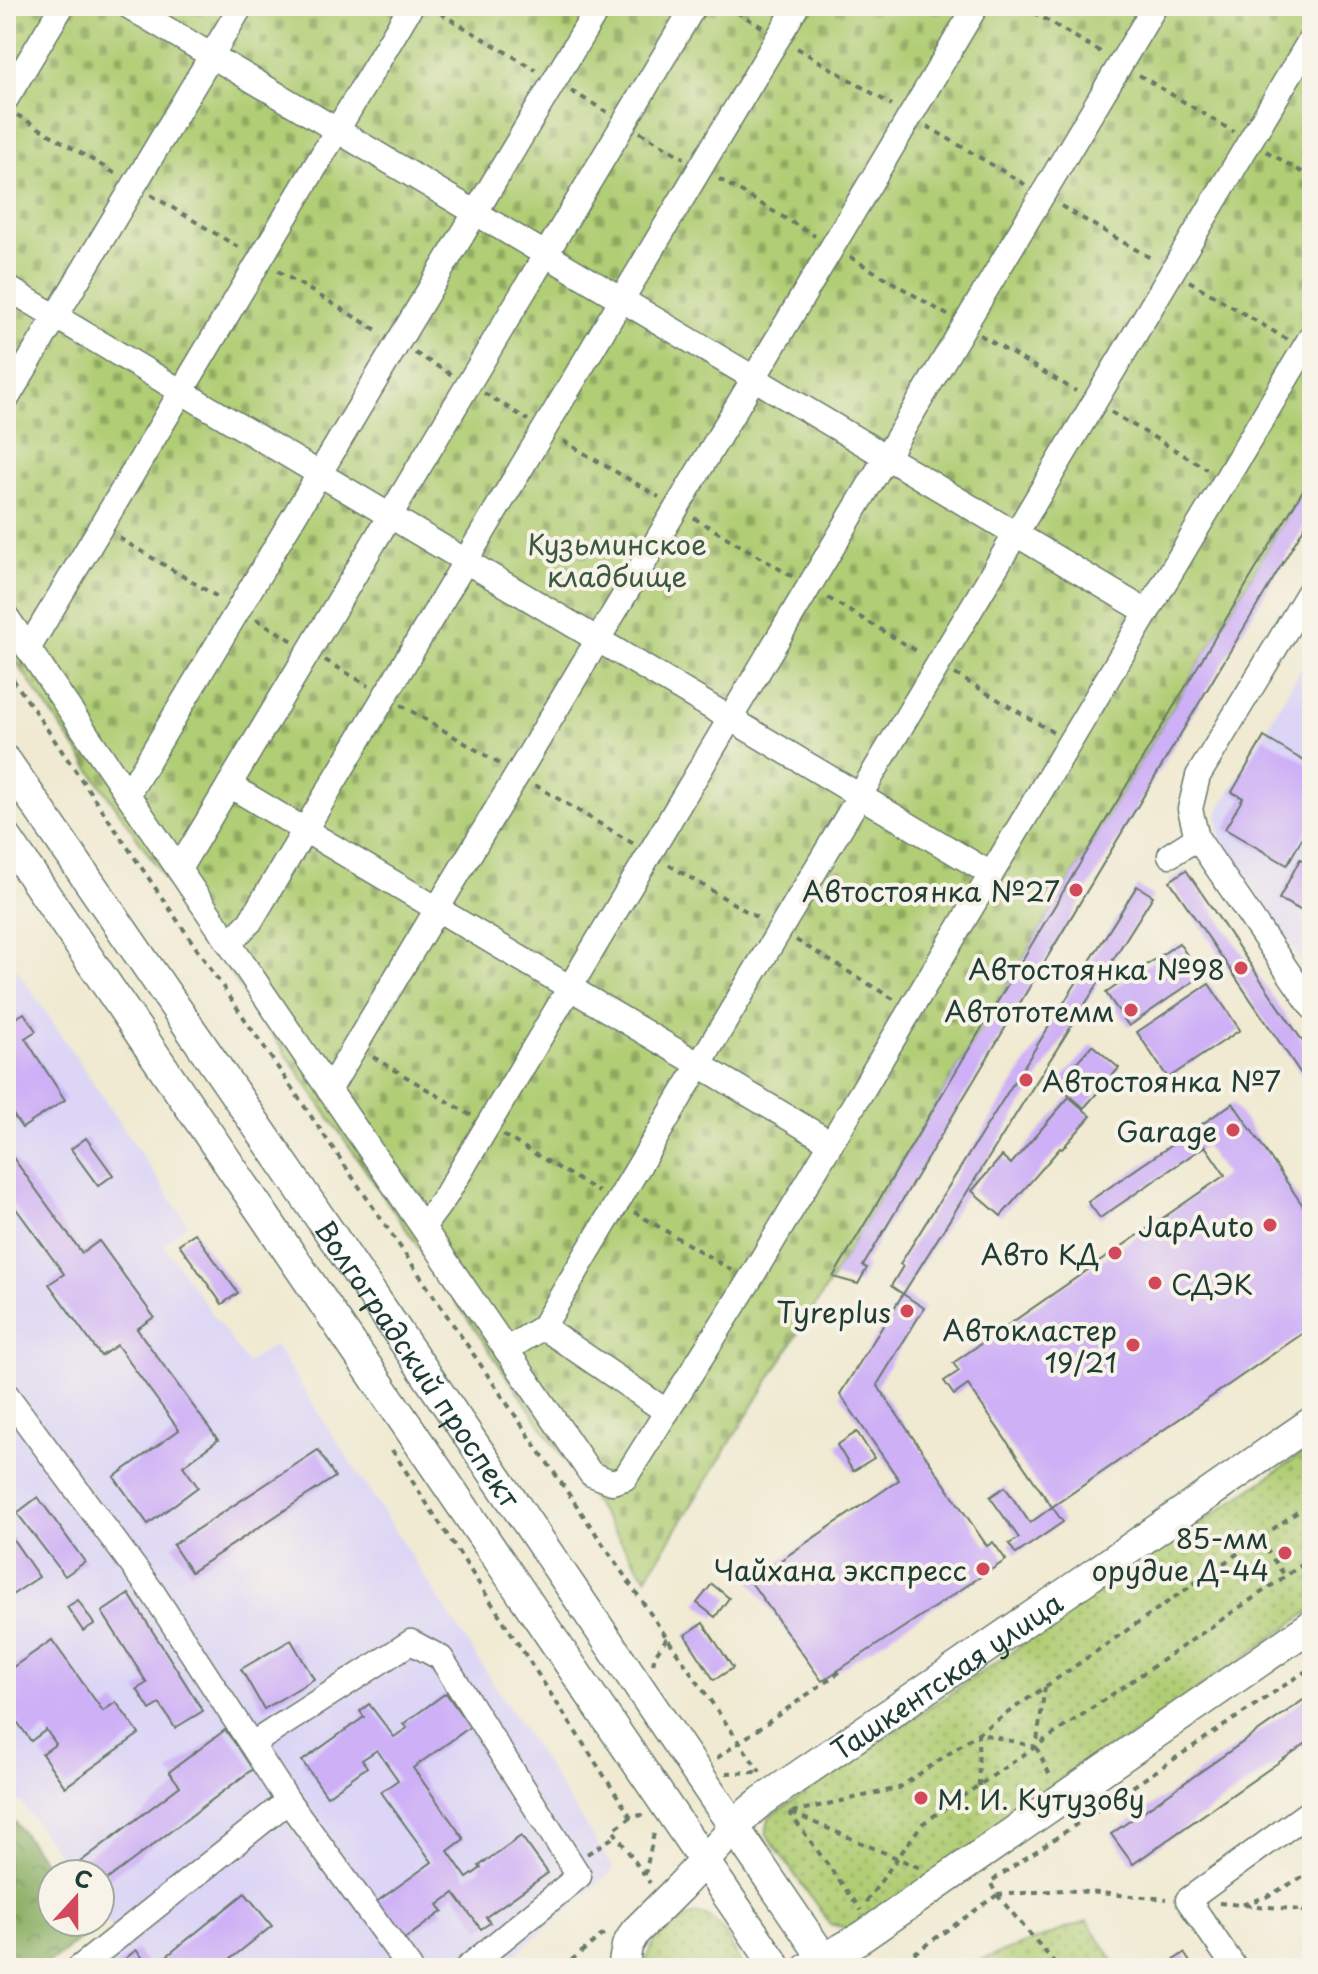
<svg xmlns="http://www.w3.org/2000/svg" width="1318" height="1974" font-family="'Playpen Sans',sans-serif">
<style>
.built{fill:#dcd5f6}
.grass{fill:url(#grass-dots);stroke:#688554;stroke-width:2}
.forest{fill:url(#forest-crowns);stroke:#56764d;stroke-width:2}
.cemetery{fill:url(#cemetery-stones);stroke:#688554;stroke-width:2}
.building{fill:#ceb0f6}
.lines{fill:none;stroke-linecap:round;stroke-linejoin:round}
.minor-casing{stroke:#687a6b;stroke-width:27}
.major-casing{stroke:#687a6b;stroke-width:33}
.path{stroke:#687a6b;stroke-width:4;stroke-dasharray:6 6;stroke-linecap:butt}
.minor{stroke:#fff;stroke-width:24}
.major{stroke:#fff;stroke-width:30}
.poi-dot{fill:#d1495b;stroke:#f7f3e8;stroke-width:3}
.labels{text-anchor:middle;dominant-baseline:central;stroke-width:8;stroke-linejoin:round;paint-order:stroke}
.park-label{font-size:28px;fill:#3c5a41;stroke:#f7f3e8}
.poi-label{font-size:28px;fill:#1f3d34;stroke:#f7f3e8;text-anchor:end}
.street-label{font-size:28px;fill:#1f3d34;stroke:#f7f3e8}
</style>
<defs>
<pattern id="grass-dots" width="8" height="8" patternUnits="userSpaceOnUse" patternTransform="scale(2)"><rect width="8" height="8" fill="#b1cd74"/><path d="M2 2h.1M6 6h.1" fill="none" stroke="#8fa860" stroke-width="1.8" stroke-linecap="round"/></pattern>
<pattern id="forest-crowns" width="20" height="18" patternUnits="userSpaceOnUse" patternTransform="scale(2)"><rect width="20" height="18" fill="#8cb066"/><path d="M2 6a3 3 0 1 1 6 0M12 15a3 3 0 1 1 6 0" fill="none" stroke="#729055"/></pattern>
<pattern id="cemetery-stones" width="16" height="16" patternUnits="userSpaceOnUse" patternTransform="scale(2)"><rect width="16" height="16" fill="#b1cd74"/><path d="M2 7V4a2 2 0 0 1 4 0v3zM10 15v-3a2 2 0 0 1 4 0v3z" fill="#8fa860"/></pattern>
</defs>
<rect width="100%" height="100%" fill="#f7f3e8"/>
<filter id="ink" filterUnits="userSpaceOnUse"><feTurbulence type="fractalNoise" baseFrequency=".0125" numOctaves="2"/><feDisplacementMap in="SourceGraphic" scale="16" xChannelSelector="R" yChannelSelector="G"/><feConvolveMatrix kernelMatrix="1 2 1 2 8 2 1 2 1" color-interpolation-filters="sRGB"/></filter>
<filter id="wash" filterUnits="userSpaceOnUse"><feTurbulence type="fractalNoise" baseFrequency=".006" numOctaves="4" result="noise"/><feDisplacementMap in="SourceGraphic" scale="32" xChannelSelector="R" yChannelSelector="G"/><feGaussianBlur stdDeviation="1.8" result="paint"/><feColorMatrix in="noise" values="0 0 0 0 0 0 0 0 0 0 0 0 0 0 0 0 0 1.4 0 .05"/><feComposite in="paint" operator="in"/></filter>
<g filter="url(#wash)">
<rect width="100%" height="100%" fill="#f0ead2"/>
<g class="built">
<polygon points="1312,649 1312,977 1221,839 1217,814"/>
<polygon points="6,953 188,1224 163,1244 247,1363 275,1345 614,1870 500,1968 93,1968 123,1944 100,1913 100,1874 72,1874 20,1801 6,1809"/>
</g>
<g class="grass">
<polygon points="1312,1447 1312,1610 854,1930 830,1924 766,1834 769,1817"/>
<path d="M 695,1914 C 702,1915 709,1916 714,1921 C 724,1931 739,1954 740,1968 L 644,1968 C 651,1935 666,1928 695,1914 Z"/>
<polygon points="1087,1921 1118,1968 959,1968"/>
</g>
<polygon class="forest" points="14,1821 53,1874 52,1874 52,1922 89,1922 94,1929 42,1968 6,1968 6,1827"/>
<polygon class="cemetery" points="6,6 1312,6 1312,475 833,1277 646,1578 6,647"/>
<g id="blocks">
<g class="building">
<polygon points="1312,475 1312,514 863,1266 867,1268 858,1284 833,1277"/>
<polygon points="1264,737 1312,766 1312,821 1287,865 1225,829 1243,798 1232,792"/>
<polygon points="1300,859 1312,865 1312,916 1279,899"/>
<polygon points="1186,870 1312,1055 1312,1090 1170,881"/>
<polygon points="1137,886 1153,896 903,1294 891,1286 903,1266 900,1264"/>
<polygon points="1179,943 1201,976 1129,1026 1106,993"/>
<polygon points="1209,984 1240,1030 1168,1078 1137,1032"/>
<polygon points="24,1013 36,1031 25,1038 65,1100 22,1128 6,1104 6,1016 10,1022"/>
<polygon points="1092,1045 1119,1068 1084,1108 1057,1084"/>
<polygon points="1069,1097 1091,1116 1062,1149 1060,1148 1001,1216 972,1191 1002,1156 1011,1164"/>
<polygon points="1233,1103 1312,1219 1312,1327 1052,1507 1063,1522 1016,1554 1009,1544 1019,1538 990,1497 1005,1487 1030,1523 1052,1507 968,1385 954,1395 944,1381 959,1371 953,1363 1225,1175 1205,1146 1100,1218 1088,1202"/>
<polygon points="86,1138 113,1175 98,1186 71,1149"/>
<polygon points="6,1148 82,1253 99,1241 154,1317 137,1329 218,1440 183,1466 198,1487 148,1524 114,1477 179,1430 117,1345 101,1356 49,1284 64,1274 6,1195"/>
<polygon points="195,1233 238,1293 222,1304 179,1244"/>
<polygon points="903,1294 924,1308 877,1385 987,1546 993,1542 1006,1560 822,1681 750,1581 899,1480 840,1394"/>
<polygon points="857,1432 874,1458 853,1471 837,1445"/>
<polygon points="318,1450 335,1477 191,1572 173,1545"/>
<polygon points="38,1497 85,1562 65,1576 17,1513"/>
<polygon points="10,1535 39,1577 6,1599 6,1538"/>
<polygon points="712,1584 729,1598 715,1617 697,1603"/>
<polygon points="129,1594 203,1711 175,1728 160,1704 150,1710 137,1689 147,1683 102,1612"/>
<polygon points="78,1600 94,1624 83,1631 67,1607"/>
<polygon points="703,1623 733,1668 714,1680 685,1635"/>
<polygon points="52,1640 103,1711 116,1702 139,1734 65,1787 42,1754 56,1744 46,1730 31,1741 6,1706 6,1672"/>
<polygon points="291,1640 314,1679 264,1709 241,1669"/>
<polygon points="446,1693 470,1727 413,1768 464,1839 448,1851 467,1878 481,1868 479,1866 521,1836 548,1873 486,1917 490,1923 481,1929 454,1893 438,1905 443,1911 402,1941 375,1903 432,1862 381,1792 398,1780 377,1750 362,1760 367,1767 327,1796 302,1761 364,1717 360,1711 369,1704 394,1737 407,1728 403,1724"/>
<polygon points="1312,1694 1312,1739 1133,1864 1111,1834"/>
<polygon points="225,1730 254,1768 100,1885 100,1874 81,1874 75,1866 180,1786 169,1772"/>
<polygon points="245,1893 272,1926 219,1968 152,1968"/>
<polygon points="136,1950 151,1968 114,1968"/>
<polygon points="1184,1953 1194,1968 1162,1968"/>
</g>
</g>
</g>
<g filter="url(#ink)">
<use href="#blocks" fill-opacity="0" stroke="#687a6b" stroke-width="2"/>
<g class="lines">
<g class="minor-casing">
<g id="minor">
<polyline points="128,6 1147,612"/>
<polyline points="6,99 62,6"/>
<polyline points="6,287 991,874"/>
<polyline points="6,400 241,6"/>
<polyline points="1312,587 1198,776 1190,809 1197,838 1312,1007"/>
<polyline points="6,616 591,1474 612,1482 625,1478 749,1281 1312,335"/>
<polyline points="28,649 411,6"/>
<polyline points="229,785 831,1143"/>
<polyline points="128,794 599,6"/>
<polyline points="1170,855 1197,838"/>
<polyline points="179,869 694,6"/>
<polyline points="229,943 250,922 797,6"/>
<polyline points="329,1090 976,6"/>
<polyline points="423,1227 445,1197 1155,6"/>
<polyline points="543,1327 667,1412"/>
<polyline points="506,1350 543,1327 1312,37"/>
<polyline points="6,1394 153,1593 288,1801 410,1968"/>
<polyline points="252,1744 411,1642 441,1658 579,1876 467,1968"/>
<polyline points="79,1968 288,1801"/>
<polyline points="1235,1968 1188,1900 1312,1810"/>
</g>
</g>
<g class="major-casing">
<g id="major">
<path id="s1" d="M 6,761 L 286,1168 L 830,1968"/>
<polyline points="6,837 777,1968"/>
<path id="s2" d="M 623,1968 L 627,1946 L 635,1932 L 678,1889 L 751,1810 L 762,1801 L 1053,1602 L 1312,1422"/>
<polyline points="808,1968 862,1937 1312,1625"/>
</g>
</g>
<g class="path">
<polyline points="726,6 762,27"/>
<polyline points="1023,6 1104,54"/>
<polyline points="430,7 536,70"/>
<polyline points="797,48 892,105"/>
<polyline points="1139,75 1234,132"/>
<polyline points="571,91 609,113"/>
<polyline points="17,115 116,174"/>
<polyline points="927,126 1026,185"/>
<polyline points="640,132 684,158"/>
<polyline points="1266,151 1312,178"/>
<polyline points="719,179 815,236"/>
<polyline points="151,195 243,250"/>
<polyline points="1061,206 1154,260"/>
<polyline points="850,257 949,316"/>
<polyline points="278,271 380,332"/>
<polyline points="1189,281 1288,340"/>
<polyline points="980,335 1076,391"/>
<polyline points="415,353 452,375"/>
<polyline points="484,393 528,420"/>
<polyline points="1111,412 1207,469"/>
<polyline points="563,441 659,497"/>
<polyline points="694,518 793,577"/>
<polyline points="119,538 221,599"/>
<polyline points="828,598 920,653"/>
<polyline points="256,619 293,641"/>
<polyline points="325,660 369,686"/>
<polyline points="6,669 667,1638 760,1772"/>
<polyline points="955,674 1054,733"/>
<polyline points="401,705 500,764"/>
<polyline points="535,785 634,844"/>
<polyline points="669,865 761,920"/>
<polyline points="796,940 895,1000"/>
<polyline points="373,1057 472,1116"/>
<polyline points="503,1135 599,1192"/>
<polyline points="634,1212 733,1271"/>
<polyline points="392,1450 631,1817"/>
<polyline points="1259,1539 1285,1576"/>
<polyline points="653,1664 655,1655 667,1638"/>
<polyline points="1036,1747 1051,1777"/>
<polyline points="717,1758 841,1671"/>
<polyline points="726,1773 760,1772"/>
<polyline points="979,1786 978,1733 1036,1747 1045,1687"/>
<polyline points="789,1812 861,1910"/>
<polyline points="792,1812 899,1788 1312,1502"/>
<polyline points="792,1813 920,1868"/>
<polyline points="642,1817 641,1815 631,1817 613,1830 650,1883"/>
<polyline points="587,1854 617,1835"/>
<polyline points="645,1875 654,1833 652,1831"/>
<polyline points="997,1895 1063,1890 1167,1899"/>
<polyline points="997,1895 1059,1968"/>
<polyline points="866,1902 922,1824 1312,1558"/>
<polyline points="1219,1903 1241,1905 1266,1897 1312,1872"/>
<polyline points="1245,1905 1303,1910 1312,1903"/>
<polyline points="1303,1910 1312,1923"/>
<polyline points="562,1968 607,1931"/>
<polyline points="897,1968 896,1966 997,1895 990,1882 1312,1667"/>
</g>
<use href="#minor" class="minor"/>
<use href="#major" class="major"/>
</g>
</g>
<g class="poi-dot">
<circle cx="1076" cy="890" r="8"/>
<circle cx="1241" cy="968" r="8"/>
<circle cx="1131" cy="1010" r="8"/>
<circle cx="1026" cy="1080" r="8"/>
<circle cx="1233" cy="1130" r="8"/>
<circle cx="1270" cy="1225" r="8"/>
<circle cx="1115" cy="1253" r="8"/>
<circle cx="1155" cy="1283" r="8"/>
<circle cx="907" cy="1311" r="8"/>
<circle cx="1133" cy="1345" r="8"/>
<circle cx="1285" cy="1553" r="8"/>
<circle cx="983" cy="1569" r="8"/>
<circle cx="921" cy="1798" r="8"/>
</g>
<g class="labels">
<g class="park-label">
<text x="617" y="543">Кузьминское<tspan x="617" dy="32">кладбище</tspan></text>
</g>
<g class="poi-label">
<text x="1060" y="890">Автостоянка №27</text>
<text x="1225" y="968">Автостоянка №98</text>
<text x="1115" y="1010">Автототемм</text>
<text x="1042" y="1080" text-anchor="start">Автостоянка №7</text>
<text x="1217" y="1130">Garage</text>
<text x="1254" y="1225">JapAuto</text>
<text x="1099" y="1253">Авто КД</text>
<text x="1171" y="1283" text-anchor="start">СДЭК</text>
<text x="891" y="1311">Tyreplus</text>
<text x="1117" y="1329">Автокластер<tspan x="1117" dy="32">19/21</tspan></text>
<text x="1269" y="1537">85-мм<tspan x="1269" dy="32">орудие Д-44</tspan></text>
<text x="967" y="1569">Чайхана экспресс</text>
<text x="937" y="1798" text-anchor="start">М. И. Кутузову</text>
</g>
<g class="street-label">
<text stroke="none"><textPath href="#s1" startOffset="730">Волгоградский проспект</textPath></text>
<text stroke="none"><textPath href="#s2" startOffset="444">Ташкентская улица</textPath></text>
</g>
</g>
<rect width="1318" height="1974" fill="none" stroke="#f7f3e8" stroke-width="32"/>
<g transform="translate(76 1898) rotate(21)"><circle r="38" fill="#f7f3e8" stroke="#a1aaa0" stroke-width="2"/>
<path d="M0-6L14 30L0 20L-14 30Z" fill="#d1495b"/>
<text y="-12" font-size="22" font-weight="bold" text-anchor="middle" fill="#1f3d34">С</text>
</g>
</svg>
